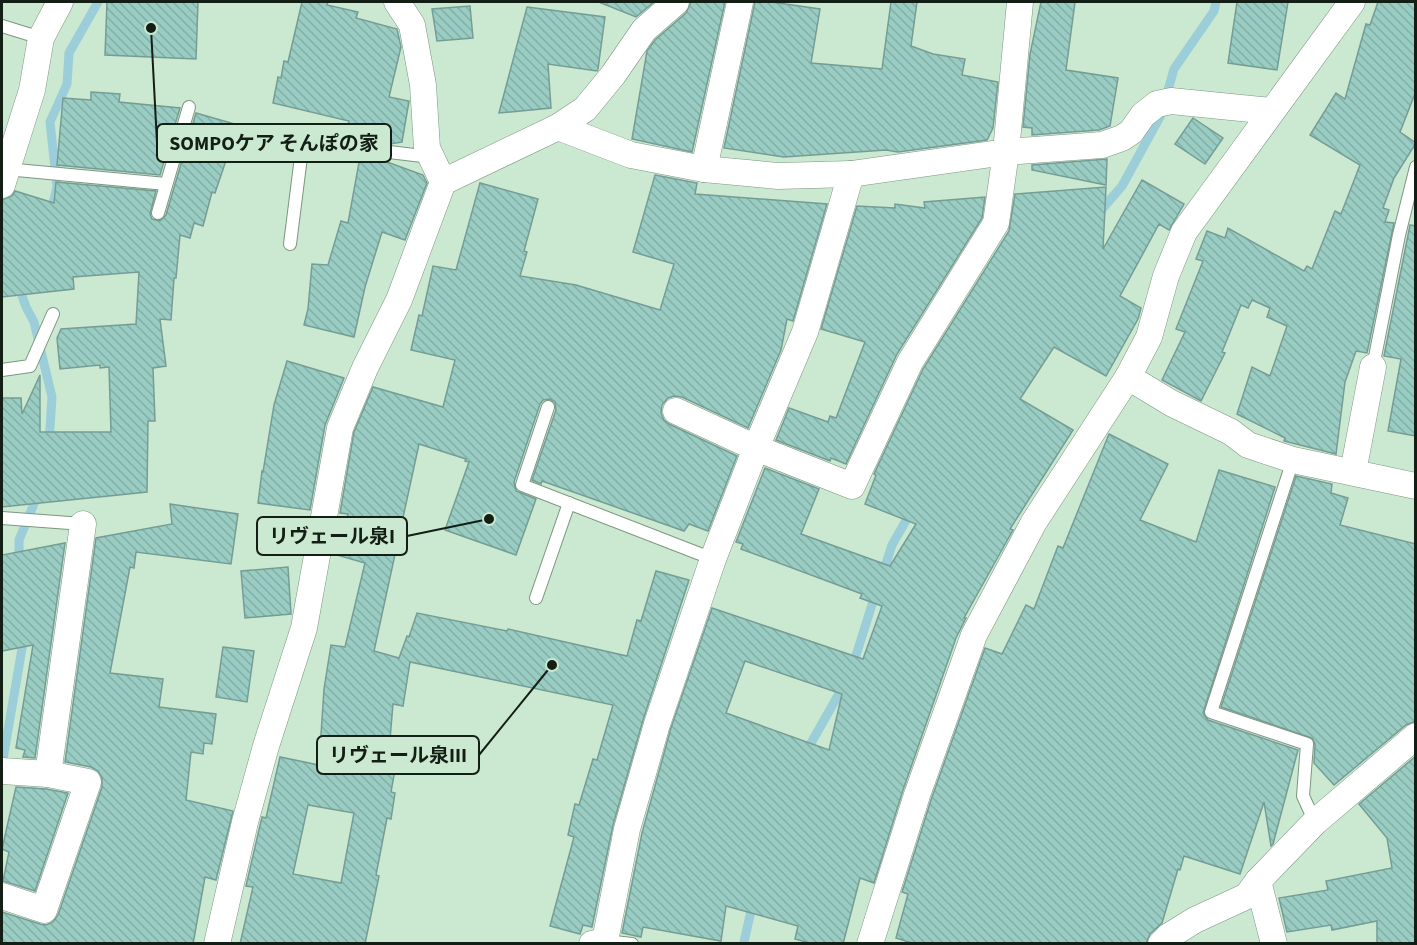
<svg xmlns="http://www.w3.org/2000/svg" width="1417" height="945" font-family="'Source Sans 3','Noto Sans JP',sans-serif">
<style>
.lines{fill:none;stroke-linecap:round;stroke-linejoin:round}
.stream{stroke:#9bced9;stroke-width:9}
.building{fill:url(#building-back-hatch);stroke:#759d95;stroke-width:1.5;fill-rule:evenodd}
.lane-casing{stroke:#7c9780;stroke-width:14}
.street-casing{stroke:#7c9780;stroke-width:27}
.lane{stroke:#fff;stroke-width:12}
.street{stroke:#fff;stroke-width:26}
.leader{fill:none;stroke:#131e15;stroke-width:2}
.callout-dot{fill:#131e15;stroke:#cbe8d0;stroke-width:2}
.callout{fill:#cbe8d0;stroke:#131e15;stroke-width:2}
.callout-label{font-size:20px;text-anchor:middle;font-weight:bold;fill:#131e15}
</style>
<defs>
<pattern id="building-back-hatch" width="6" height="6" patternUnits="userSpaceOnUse" patternTransform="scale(1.5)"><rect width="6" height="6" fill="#99ccc2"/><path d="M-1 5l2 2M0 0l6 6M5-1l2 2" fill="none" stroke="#83afa6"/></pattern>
</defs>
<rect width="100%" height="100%" fill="#cbe8d0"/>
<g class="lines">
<g class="stream">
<polyline points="51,212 57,187 50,122 67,84 69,53 98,2"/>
<polyline points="1097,215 1122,186 1161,115 1174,69 1214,11 1216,2"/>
<polyline points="21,285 20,290 26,307 34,322 52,397 49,443"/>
<polyline points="19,564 19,540 38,494"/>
<polyline points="882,576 892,545 912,510"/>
<polyline points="852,668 876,592"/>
<polyline points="806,752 845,683"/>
<polyline points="2,765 24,637"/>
<polyline points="745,944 744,942 753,902"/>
</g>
</g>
<g class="building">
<polygon points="107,2 198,2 196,59 105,55"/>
<polygon points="302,2 328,2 327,5 358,12 356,18 397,29 401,47 389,97 409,101 402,142 389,144 363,141 364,133 347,130 349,121 273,103 278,77 281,78 284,61 288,62"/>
<polygon points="602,2 654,2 636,17 601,3"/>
<polygon points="691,2 725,2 692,152 632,139 647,51 655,40 686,13"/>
<polygon points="755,2 771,2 820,9 811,63 882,69 891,2 917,2 911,46 933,54 965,59 962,75 998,82 993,128 987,140 898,152 886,150 784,157 724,148"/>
<polygon points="1041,2 1075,2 1066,70 1118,78 1110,126 1099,130 1032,135 1032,128 1023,127 1030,54"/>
<polygon points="1237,2 1288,2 1277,70 1228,63"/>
<polygon points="1378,2 1416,2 1416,91 1400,132 1416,143 1394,178 1383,208 1389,210 1385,222 1394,223 1367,353 1356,351 1345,382 1336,454 1284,441 1285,438 1237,414 1252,367 1270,376 1287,326 1267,317 1270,308 1252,300 1248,308 1241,305 1222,352 1225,353 1201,401 1162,380 1185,332 1176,329 1203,261 1196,259 1207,231 1225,238 1228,228 1304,271 1307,266 1312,269 1335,211 1341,214 1360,165 1310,135 1336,93 1345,99 1366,24 1370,25"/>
<polygon points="470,6 473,38 437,41 432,9"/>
<polygon points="527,7 605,17 598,69 597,71 548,64 551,108 499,113"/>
<polygon points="91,92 120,94 119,102 180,108 160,175 57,165 63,98 91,100"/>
<polygon points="196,113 238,125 215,193 212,192 203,226 194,223 190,238 180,235 176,278 174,278 171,320 160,319 166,366 153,368 155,421 148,421 147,492 2,507 2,398 21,398 22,414 40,375 40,432 111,432 109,367 100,368 100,365 60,369 57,338 61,329 136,324 139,272 73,277 74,289 2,297 2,200 12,196 15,191 54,203 56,182 156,191 150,214 152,219 160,221 166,215"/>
<polygon points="1193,118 1223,138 1205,164 1175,144"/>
<polygon points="360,157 379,159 423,175 427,183 405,240 382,232 365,287 354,337 304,325 308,309 312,264 328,265 341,221 348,223"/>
<polygon points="1107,159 1106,185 1032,170 1032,165"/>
<path d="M 655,175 L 697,183 L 695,194 L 827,204 L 793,321 L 787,319 L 781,350 L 748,428 L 682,397 L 674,396 L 668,398 L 662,405 L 661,413 L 664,420 L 669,424 L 737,456 L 708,531 L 689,524 L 684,531 L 542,481 L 541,484 L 532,480 L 556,410 L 555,402 L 550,399 L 543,400 L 540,404 L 514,482 L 516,491 L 536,499 L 516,555 L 445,530 L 469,462 L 465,461 L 466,459 L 419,444 L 374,651 L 399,658 L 407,636 L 409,637 L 417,613 L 507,631 L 508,629 L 627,656 L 637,620 L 641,621 L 656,571 L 689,580 L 643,720 L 613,825 L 592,927 L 583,925 L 580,934 L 550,926 L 574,837 L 568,835 L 575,804 L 579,805 L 593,759 L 597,760 L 613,705 L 410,662 L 403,706 L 393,704 L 389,751 L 398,753 L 391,792 L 395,793 L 391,819 L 387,818 L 376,875 L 379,876 L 365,944 L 240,944 L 253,887 L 246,886 L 262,817 L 266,818 L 280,757 L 319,765 L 324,689 L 331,645 L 345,647 L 365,563 L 337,555 L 348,514 L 340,513 L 354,432 L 373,387 L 443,407 L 455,360 L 411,350 L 419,315 L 422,316 L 433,266 L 456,270 L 480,183 L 538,199 L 524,251 L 527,252 L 520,276 L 576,285 L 660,310 L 674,264 L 633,252 ZM 308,805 L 354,813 L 341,883 L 293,874 Z"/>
<path d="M 1142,180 L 1184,204 L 1169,230 L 1159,224 L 1120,296 L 1141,308 L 1138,319 L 1106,376 L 1054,347 L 1020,399 L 1073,430 L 1010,529 L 1013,530 L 964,618 L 966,618 L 956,638 L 903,790 L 874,883 L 860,878 L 843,944 L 813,944 L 795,939 L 798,926 L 726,906 L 721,941 L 643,927 L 641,937 L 622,933 L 642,833 L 671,728 L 712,608 L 863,659 L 882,606 L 860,598 L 862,594 L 741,549 L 743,544 L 736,542 L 765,468 L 819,489 L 801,534 L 890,566 L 916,524 L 865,504 L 876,475 L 874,474 L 923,369 L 1009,231 L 1015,194 L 1106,187 L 1103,249 ZM 745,661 L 842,694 L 829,750 L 726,713 Z"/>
<polygon points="985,197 982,218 897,354 846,464 831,458 830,461 776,440 789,408 828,422 830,416 836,418 865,342 821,329 857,206 895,208 895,204 925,208 924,202"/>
<polygon points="1410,225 1416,226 1416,436 1388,431 1401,359 1384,356"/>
<polygon points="287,361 344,378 325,425 310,510 258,503 262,471 263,472 274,405"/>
<polygon points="1109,434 1168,464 1140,520 1196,542 1219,470 1275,487 1203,713 1208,720 1298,750 1273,844 1271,846 1264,802 1240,874 1184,856 1180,870 1178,869 1162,923 1150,934 1146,944 915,944 896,938 908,894 902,892 931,800 985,648 1002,654 1026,605 1034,609 1058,546 1063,548"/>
<polygon points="1296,476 1332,484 1331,493 1348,498 1340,525 1416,544 1416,721 1406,725 1334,785 1314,763 1315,744 1312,738 1221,707"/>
<polygon points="170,504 238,514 231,564 136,552 134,568 130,567 110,673 163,679 159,707 216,714 212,744 204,743 203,754 191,752 186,800 233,811 216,880 205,877 193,944 2,944 2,912 40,924 46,925 53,922 58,915 102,787 102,778 98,771 91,767 65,762 96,538 172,524"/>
<polygon points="65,543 35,758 23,757 25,750 16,748 33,645 2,651 2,555"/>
<polygon points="288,567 291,614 245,618 241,571"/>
<polygon points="223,647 254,651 247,702 216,697"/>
<polygon points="1416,756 1416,944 1377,944 1377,921 1332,930 1331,925 1287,932 1279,898 1328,890 1326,881 1392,868 1387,838 1359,804"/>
<polygon points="16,787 46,789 68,793 35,891 3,881 9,852 2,849"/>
</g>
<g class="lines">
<g class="lane-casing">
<g id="lane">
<polyline points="2,26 41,38"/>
<polyline points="255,136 431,157"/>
<polyline points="6,169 166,184"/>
<polyline points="158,213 189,107"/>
<polyline points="290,244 303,141"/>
<polyline points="1373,367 1399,235 1416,167"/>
<polyline points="2,370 30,366 53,314"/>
<polyline points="548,407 522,485 713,559"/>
<polyline points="1293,460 1211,712 1307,744 1303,796 1315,822"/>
<polyline points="2,518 83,524"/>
<polyline points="536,598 569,503"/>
<polyline points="605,941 632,944"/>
</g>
</g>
<g class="street-casing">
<g id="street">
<polyline points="397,2 412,25 423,85 427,148 443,182"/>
<polyline points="558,127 585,109 613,75 644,30 676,2"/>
<polyline points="704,169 740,2"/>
<polyline points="2,185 32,90 41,38 60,2"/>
<polyline points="1128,377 1171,403 1231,432 1248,445 1293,460 1416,486"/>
<polyline points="676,411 756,448 852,486 910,362 996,223 1006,152 1020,2"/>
<polyline points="1353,472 1373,367"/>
<polyline points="2,771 48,774 88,782 44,910 2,896"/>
<polyline points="48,774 83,524"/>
<polyline points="1258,881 1274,944"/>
<polyline points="217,944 245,822 266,746 304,628 340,428 365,368 399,300 443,182 558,127 631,155 704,169 778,176 851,174 1006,152 1102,145 1122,138 1131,132 1143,115 1157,104 1171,101 1271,111"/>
<polyline points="592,944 605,941 627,829 657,724 713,559 756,448 805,332 851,174"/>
<polyline points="870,944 917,795 974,635 1034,522 1128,377 1149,337 1166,276 1184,232 1352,2"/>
<polyline points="1161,944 1169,936 1195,920 1247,896 1258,881 1315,822 1416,736"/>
</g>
</g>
<use href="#lane" class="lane"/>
<use href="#street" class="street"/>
</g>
<path class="leader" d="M151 28L157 143M489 519L407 536M552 665L479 755"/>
<g class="callout-dot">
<circle cx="151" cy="28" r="6"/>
<circle cx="489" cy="519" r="6"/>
<circle cx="552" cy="665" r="6"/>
</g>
<g class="callout">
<rect x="157" y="124" width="234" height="38" rx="6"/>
<rect x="257" y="517" width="150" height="38" rx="6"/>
<rect x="317" y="736" width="162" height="38" rx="6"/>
</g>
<g class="callout-label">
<text x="274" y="150">SOMPOケア そんぽの家</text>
<text x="332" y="543">リヴェール泉I</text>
<text x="398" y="762">リヴェール泉III</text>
</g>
<rect width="1417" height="945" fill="none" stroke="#131e15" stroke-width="6"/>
</svg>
